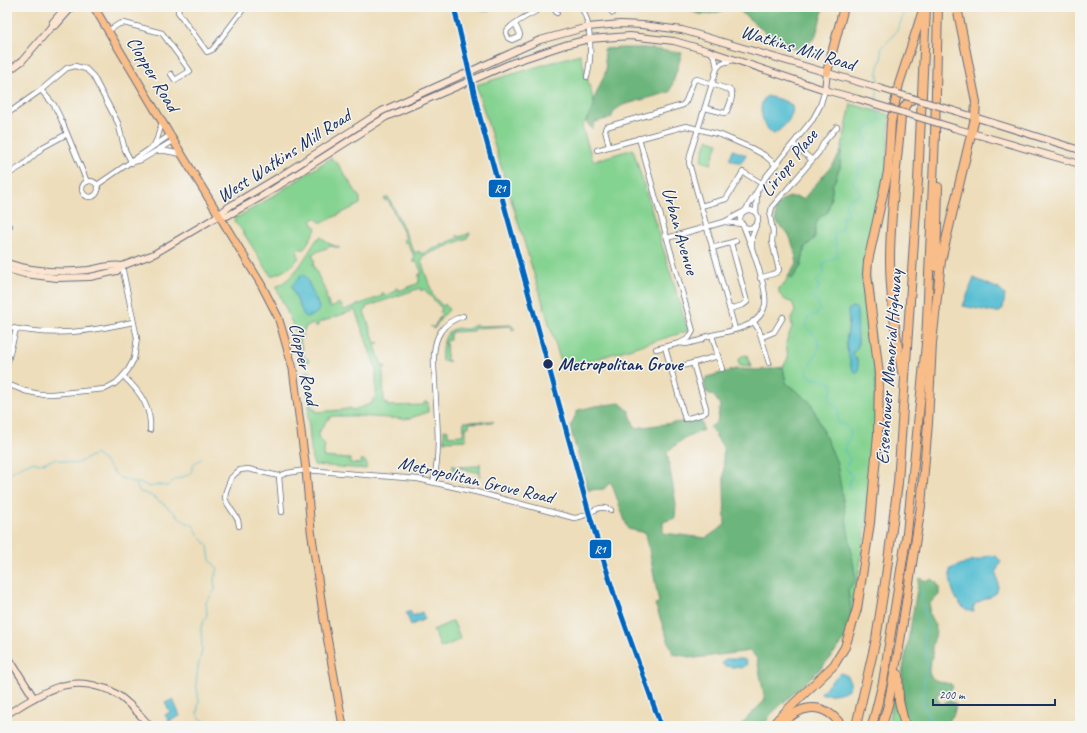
<svg xmlns="http://www.w3.org/2000/svg" width="1087" height="733" font-family="Caveat,sans-serif">
<style>
.green{fill:#85d391;stroke:#508178;fill-rule:evenodd}
.forest{fill:#6cb57b;stroke:#44726c}
.water{fill:#55bed2;stroke:#387698}
.lines{fill:none;stroke-linecap:round;stroke-linejoin:round}
.stream{stroke:#55bed2;stroke-width:1}
.street-casing{stroke:#646c7e;stroke-width:6}
.secondary-casing{stroke:#646c7e;stroke-width:8}
.primary-casing{stroke:#646c7e;stroke-width:9}
.highway-casing{stroke:#646c7e;stroke-width:10}
.street{stroke:#fff;stroke-width:4.5}
.secondary{stroke:#fce5d0;stroke-width:6}
.primary{stroke:#f8bd89;stroke-width:7}
.highway{stroke:#f8bd89;stroke-width:8}
.secondary-bridge-casing{stroke:#646c7e;stroke-width:8;stroke-linecap:butt}
.secondary-bridge{stroke:#fce5d0;stroke-width:6}
.rail-1-casing{stroke:#f6f6f2;stroke-width:8}
.rail-1{stroke:#0065bd;stroke-width:5}
.stop-dot{fill:#1b2f5e;stroke:#f6f6f2;stroke-width:1.5}
.labels{text-anchor:middle;dominant-baseline:central;stroke-width:3;stroke-linejoin:round;paint-order:stroke}
.street-label{font-size:19px;fill:#1b2f5e;stroke:#f6f6f2}
.stop-label{font-size:19px;font-weight:bold;fill:#1b2f5e;stroke:#f6f6f2;text-anchor:start}
.line-badge{stroke:#f6f6f2;stroke-width:1.5}
.badge-label{font-size:11px;text-anchor:middle;font-weight:bold;fill:#fff}
</style>
<rect width="100%" height="100%" fill="#f6f6f2"/>
<filter id="ink" filterUnits="userSpaceOnUse"><feTurbulence type="fractalNoise" baseFrequency=".025" numOctaves="2"/><feDisplacementMap in="SourceGraphic" scale="8" xChannelSelector="R" yChannelSelector="G"/><feConvolveMatrix kernelMatrix="1 2 1 2 8 2 1 2 1" color-interpolation-filters="sRGB"/></filter>
<filter id="wash" filterUnits="userSpaceOnUse"><feTurbulence type="fractalNoise" baseFrequency=".012" numOctaves="4" result="noise"/><feDisplacementMap in="SourceGraphic" scale="16" xChannelSelector="R" yChannelSelector="G"/><feGaussianBlur stdDeviation="0.9" result="paint"/><feColorMatrix in="noise" values="0 0 0 0 0 0 0 0 0 0 0 0 0 0 0 0 0 1.4 0 .05"/><feComposite in="paint" operator="in"/></filter>
<g filter="url(#wash)">
<rect width="100%" height="100%" fill="#edddba"/>
<g class="green">
<polygon points="580,54 595,105 582,127 593,161 633,149 688,331 563,369 476,85"/>
<path d="M 851,104 L 890,115 L 886,169 L 868,249 L 875,350 L 876,418 L 869,506 L 852,619 L 848,590 L 811,403 L 786,383 L 783,367 L 788,358 L 786,342 L 792,327 L 791,319 L 795,311 L 792,302 C 785,301 782,298 779,293 L 779,288 L 784,285 L 789,275 L 792,279 L 801,266 L 805,247 L 815,238 C 815,224 815,219 828,212 C 829,202 833,195 832,185 C 837,180 836,173 840,168 L 841,151 ZM 856,308 L 857,314 L 858,346 L 852,354 L 858,361 L 858,372 L 847,349 L 846,344 L 849,319 Z"/>
<polygon points="707,139 718,143 711,164 701,161"/>
<path d="M 331,158 L 338,164 L 360,198 L 360,204 L 324,222 L 320,222 L 315,218 L 311,221 L 316,228 L 315,231 L 304,249 L 299,249 L 297,251 L 299,257 C 292,268 283,272 271,276 L 241,229 L 234,222 L 235,216 L 238,217 L 267,200 Z"/>
<path d="M 385,198 L 389,198 L 415,253 L 419,251 L 421,254 L 458,238 L 457,235 L 460,237 L 470,233 L 467,238 L 423,256 L 423,259 L 421,260 L 433,296 L 443,306 L 445,304 L 449,310 L 441,318 L 434,329 L 430,326 L 433,328 L 442,314 L 440,312 L 442,309 L 424,289 L 421,291 L 420,288 L 366,307 L 366,310 L 364,311 L 375,343 L 378,342 L 379,344 L 375,345 L 382,366 L 386,366 L 386,368 L 383,368 L 384,403 L 387,403 L 387,406 L 424,405 L 424,402 L 428,402 L 428,412 L 411,418 L 404,419 L 356,416 L 332,416 L 326,421 L 318,434 L 319,439 L 325,444 L 323,457 L 350,459 L 350,463 L 361,464 L 361,460 L 364,460 L 367,464 L 366,469 L 314,465 L 312,459 L 308,417 L 309,408 L 305,372 L 309,371 L 311,372 L 308,373 L 312,408 L 315,408 L 316,412 L 341,410 L 351,408 L 353,410 L 373,403 L 372,400 L 376,398 L 376,368 L 355,310 L 318,323 L 318,326 L 315,326 L 314,324 L 305,327 L 305,330 L 302,332 L 302,337 L 299,338 L 305,359 L 308,359 L 309,360 L 308,363 L 303,364 L 295,330 L 276,287 C 296,277 305,257 317,239 L 321,237 L 328,243 L 340,248 L 331,246 L 312,254 L 315,262 L 313,264 L 327,295 L 326,297 L 330,308 L 340,303 L 344,310 L 382,296 L 382,293 L 384,293 L 385,295 L 395,292 L 395,289 L 397,288 L 399,291 L 419,283 L 419,274 L 422,273 L 417,262 L 413,262 L 413,260 L 415,258 L 407,242 L 404,242 L 403,240 L 406,238 L 388,200 L 385,201 L 384,199 Z"/>
<path d="M 475,325 L 483,326 L 511,325 L 515,329 L 512,330 L 512,326 L 474,328 L 473,331 L 452,332 L 450,335 L 450,340 L 446,341 L 447,361 L 450,361 L 442,361 C 441,352 443,332 454,329 C 463,326 464,333 475,325 Z"/>
<polygon points="747,355 751,367 740,366 738,360 742,356"/>
<polygon points="493,421 494,422 469,423 469,427 466,427 466,440 444,441 444,430 448,430 448,436 463,435 464,422"/>
<polygon points="480,463 480,477 479,476 479,473 457,467 455,471 453,469 453,464 455,467 478,466"/>
<polygon points="453,621 461,639 441,648 433,630"/>
<polygon points="895,687 902,726 888,726"/>
</g>
<g class="forest">
<path d="M 687,7 L 824,7 L 815,38 L 799,50 L 777,42 L 735,7 C 720,11 699,21 687,7 Z"/>
<polygon points="622,48 645,48 682,53 670,92 623,105 615,110 611,118 595,122 592,129 586,122 594,106 594,99 606,71 604,49"/>
<path d="M 841,151 L 840,168 C 836,173 837,180 832,185 C 833,195 829,202 828,212 C 815,219 815,224 815,238 L 805,247 L 801,266 L 792,279 L 789,275 L 797,263 C 795,254 793,243 789,235 C 787,230 781,229 778,224 C 771,212 779,197 793,197 C 797,197 800,198 803,199 L 805,197 L 835,162 Z"/>
<polygon points="783,367 786,383 811,403 837,463 856,580 848,590 852,619 844,641 822,667 770,715 764,726 739,726 765,700 757,659 751,651 695,658 673,654 655,604 659,603 646,533 628,529 611,482 604,489 588,490 570,427 578,410 596,406 620,403 629,411 635,428 696,420 702,423 703,430 682,440 667,452 676,504 675,518 663,522 663,533 706,538 725,525 723,447 710,427 717,422 720,405 714,396 706,392 704,383 707,377 736,369 757,370 770,369"/>
<path d="M 919,578 L 927,581 L 933,579 L 939,586 L 939,595 L 930,603 C 930,606 929,610 929,613 C 931,619 935,623 936,630 C 936,637 932,642 932,649 C 932,652 933,655 932,658 C 924,677 932,681 951,684 L 953,687 L 950,691 L 943,691 L 937,694 L 937,699 L 942,704 L 950,701 L 956,704 L 954,714 L 948,722 L 949,726 L 908,726 L 903,709 L 902,675 Z"/>
</g>
<g class="water">
<path d="M 767,96 C 773,98 787,100 791,105 C 798,114 781,130 774,134 C 763,129 755,104 767,96 Z"/>
<polygon points="733,150 746,155 741,163 739,163 729,159"/>
<path d="M 303,274 L 306,277 L 319,307 C 319,314 312,316 306,317 L 303,314 L 292,288 L 292,285 Z"/>
<polygon points="974,278 999,289 1005,295 1003,308 1000,312 992,312 963,306"/>
<path d="M 852,307 L 856,308 L 857,311 L 858,346 L 852,354 C 857,359 862,367 856,374 L 851,366 L 846,344 L 849,324 L 848,310 Z"/>
<path d="M 989,555 L 996,556 L 1001,561 C 1000,565 998,567 997,570 C 995,577 1001,585 996,592 C 991,600 976,599 973,608 L 974,612 C 956,611 949,584 950,569 L 970,561 L 978,560 Z"/>
<polygon points="410,611 413,616 422,612 425,619 411,625 406,613"/>
<polygon points="725,659 743,659 746,661 747,665 742,668 724,666 722,663"/>
<path d="M 840,673 L 846,675 C 861,693 833,695 822,694 L 821,692 Z"/>
<polygon points="173,699 180,716 169,721 165,715 170,712 165,703"/>
</g>
<g class="lines">
<g class="stream">
<path d="M 878,86 C 880,74 874,69 882,59 L 881,48 C 893,37 904,25 903,7"/>
<polyline points="877,91 877,102"/>
<path d="M 7,475 L 18,468 L 32,462 L 40,464 L 55,459 L 76,464 L 95,454 L 104,461 L 118,477 L 135,483 L 140,492 C 156,494 170,511 183,520 C 186,523 191,524 194,526 L 198,534 L 208,546 L 210,560 L 218,569 L 214,579 L 215,590 L 206,602 L 207,615 L 201,627 L 202,651 L 198,667 L 196,682 L 199,701 L 197,714 L 200,718 L 211,726"/>
<path d="M 136,483 L 144,484 L 149,487 L 158,485 L 168,486 C 171,483 174,479 179,478 C 190,474 191,476 193,464 L 201,459"/>
<path d="M 850,488 L 849,483 L 852,476 L 846,468 L 850,459 L 844,450 C 847,441 856,433 846,426 C 843,424 840,424 837,421 L 839,410 C 828,399 825,405 833,388 L 832,384 C 823,377 815,383 807,373 C 808,360 823,353 818,339 C 815,333 808,332 805,325 C 807,313 815,318 820,311 L 819,305 L 813,296 L 819,288 L 816,281 L 824,274 C 822,260 823,263 836,258 C 840,250 834,243 834,235 L 835,233 L 842,230 L 842,218 L 848,215 L 845,202 L 848,199 L 860,195 C 860,189 853,185 853,179 L 859,174 L 858,165 L 867,162 L 870,160 L 868,153 L 864,148 L 865,144 L 868,140 L 864,131 C 867,126 879,125 880,120 C 880,115 876,113 877,107"/>
<polyline points="922,590 922,601 926,620 926,627 924,633 927,662 927,670 924,679 924,706 928,715 926,726"/>
</g>
</g>
</g>
<g filter="url(#ink)">
<g class="lines">
<g class="street-casing">
<g id="street">
<polyline points="179,7 178,12 207,52 212,50 245,7"/>
<polyline points="475,7 484,9 491,7"/>
<polyline points="553,7 557,13"/>
<path d="M 581,7 C 592,23 592,58 587,77"/>
<polyline points="608,7 613,13"/>
<path d="M 515,24 L 520,34 L 519,37 L 512,40 L 508,38 L 506,33 C 508,24 535,12 544,7"/>
<polyline points="108,31 119,24 124,23 162,33 190,71 175,80 171,74"/>
<polyline points="711,52 715,58 717,68 722,63 733,60"/>
<polyline points="717,68 690,155 689,163 735,329"/>
<polyline points="41,90 54,105 61,119 87,182"/>
<polyline points="7,114 41,90 67,68 75,66 86,69 93,76 118,123 125,150 132,163"/>
<polyline points="639,138 693,331 689,338 680,343"/>
<polyline points="793,144 812,160"/>
<polyline points="154,145 157,139 162,122"/>
<path d="M 609,146 L 605,130 L 606,127 L 683,105 L 686,101 L 694,80 L 697,79 L 730,90 C 735,95 729,105 727,111 L 725,113 L 705,108"/>
<polyline points="597,150 686,126 721,135 751,148 764,155 776,165"/>
<polyline points="158,151 166,151 181,154"/>
<polyline points="133,162 141,160 173,141"/>
<polyline points="7,175 22,166 43,147 67,134"/>
<circle cx="90" cy="189" r="8"/>
<polyline points="97,185 170,135"/>
<polyline points="701,206 726,199 743,172 761,183"/>
<circle cx="749" cy="219" r="9"/>
<polyline points="745,211 765,178 813,119 820,106 825,90"/>
<polyline points="756,213 757,193"/>
<polyline points="725,222 742,224"/>
<polyline points="7,225 10,226"/>
<polyline points="667,238 724,222 743,212"/>
<polyline points="712,248 736,241"/>
<polyline points="752,248 752,236 756,226"/>
<polyline points="760,278 776,273 779,270 772,242 773,232 770,216 772,207 819,152 824,142 837,127"/>
<polyline points="730,309 743,305 747,302 731,243"/>
<polyline points="753,321 759,330 769,363"/>
<path d="M 7,327 C 55,337 87,332 133,322"/>
<polyline points="762,337 774,332 783,317"/>
<polyline points="665,347 685,419 703,414 706,412 706,408 693,363 718,356 712,335"/>
<path d="M 656,349 L 680,343 L 686,344 L 701,340 L 705,337 C 719,333 737,331 750,324 C 757,320 763,313 765,305 C 768,289 750,242 743,225"/>
<polyline points="718,356 722,369"/>
<polyline points="7,364 16,329"/>
<polyline points="671,369 693,363"/>
<path d="M 123,376 C 139,390 152,407 150,430"/>
<polyline points="7,384 25,391 39,394 52,394 105,389 116,383 123,376 128,370 134,359 137,338 122,266"/>
<polyline points="279,476 282,512"/>
<path d="M 433,482 C 442,450 436,415 435,382 C 434,366 431,346 441,331 C 446,323 454,319 463,316"/>
<path d="M 239,526 L 238,520 L 227,503 L 225,498 L 226,491 L 231,478 L 236,473 L 240,470 L 248,469 L 279,476 L 287,473 L 306,470 L 418,479 L 480,493 L 574,518 C 588,518 597,502 611,510"/>
</g>
</g>
<g class="secondary-casing">
<g id="secondary">
<polyline points="51,27 53,22 66,7"/>
<polyline points="7,72 22,61 51,27 56,25 72,7"/>
<polyline points="825,90 827,72"/>
<polyline points="955,111 1080,150"/>
<polyline points="954,128 1080,164"/>
<polyline points="219,216 227,216 261,197 386,117 514,62 565,45 589,39 630,36 674,41 709,51 825,90 858,99"/>
<path d="M 7,263 C 34,272 60,273 88,270 C 100,268 110,264 122,266"/>
<polyline points="7,269 25,274 57,278 90,277 117,271 122,266 154,254 213,219 230,206 282,175 382,111 540,40 588,27 620,24 642,25 682,30 882,89"/>
<polyline points="7,655 34,698"/>
<path d="M 7,714 C 36,697 64,675 99,687 C 104,688 109,689 113,692 C 127,700 139,714 150,726"/>
</g>
</g>
<g class="primary-casing">
<polyline id="primary" points="94,7 170,135 261,284 278,317 282,330 293,369 306,470 311,530 324,620 343,726"/>
</g>
<g class="highway-casing">
<g id="highway">
<polyline points="827,72 844,7"/>
<polyline points="936,267 938,187"/>
<path d="M 902,372 C 896,337 890,296 890,260 C 890,212 897,165 901,117 C 903,109 905,103 913,99"/>
<polyline points="898,674 899,701 905,726"/>
<polyline points="772,726 780,717 834,665 845,647 857,609 870,523 878,434 879,374 867,274 868,261 888,172 891,122 899,84 924,7"/>
<path d="M 780,726 C 800,704 823,700 842,726"/>
<polyline points="856,726 876,639 886,576 898,483 918,181 926,8"/>
<polyline points="872,726 883,682 907,533 926,344 935,135 938,7"/>
<polyline points="882,726 888,705 899,648 921,506 928,423 932,343 941,261 975,118 976,102 957,7"/>
</g>
</g>
<use href="#street" class="street"/>
<use href="#secondary" class="secondary"/>
<use href="#primary" class="primary"/>
<use href="#highway" class="highway"/>
<g class="secondary-bridge-casing">
<g id="secondary-bridge">
<polyline points="882,89 955,111"/>
<polyline points="858,99 954,128"/>
</g>
</g>
<use href="#secondary-bridge" class="secondary-bridge"/>
<g class="rail-1-casing">
<polyline id="rail-1" points="454,7 479,114 589,513 614,594 661,726"/>
</g>
<use href="#rail-1" class="rail-1"/>
</g>
</g>
<circle class="stop-dot" cx="548" cy="364" r="5.5"/>
<g class="labels">
<g class="street-label">
<text transform="translate(798 48) rotate(17)">Watkins Mill Road</text>
<text transform="translate(153 74) rotate(59)">Clopper Road</text>
<text transform="translate(284 156) rotate(-33)">West Watkins Mill Road</text>
<text transform="translate(789 163) rotate(-52)">Liriope Place</text>
<text transform="translate(680 231) rotate(74)">Urban Avenue</text>
<text transform="translate(304 364) rotate(78)">Clopper Road</text>
<text transform="translate(889 367) rotate(-86)">Eisenhower Memorial Highway</text>
<text transform="translate(476 480) rotate(13)">Metropolitan Grove Road</text>
</g>
<g class="stop-label">
<text x="558" y="364">Metropolitan Grove</text>
</g>
</g>
<g class="line-badge">
<rect x="488" y="179" width="23" height="19" rx="4" fill="#0065bd"/>
<rect x="589" y="539" width="23" height="20" rx="4" fill="#0065bd"/>
</g>
<g class="badge-label">
<text x="500" y="192">R1</text>
<text x="600" y="553">R1</text>
</g>
<rect width="1087" height="733" fill="none" stroke="#f6f6f2" stroke-width="24"/>
<path d="M933 699v6h122v-6" fill="none" stroke="#1b2f5e" stroke-width="2"/>
<text x="939" y="699" font-size="12" fill="#1b2f5e" stroke="#f6f6f2" stroke-width="3" paint-order="stroke">200 m</text>
</svg>
